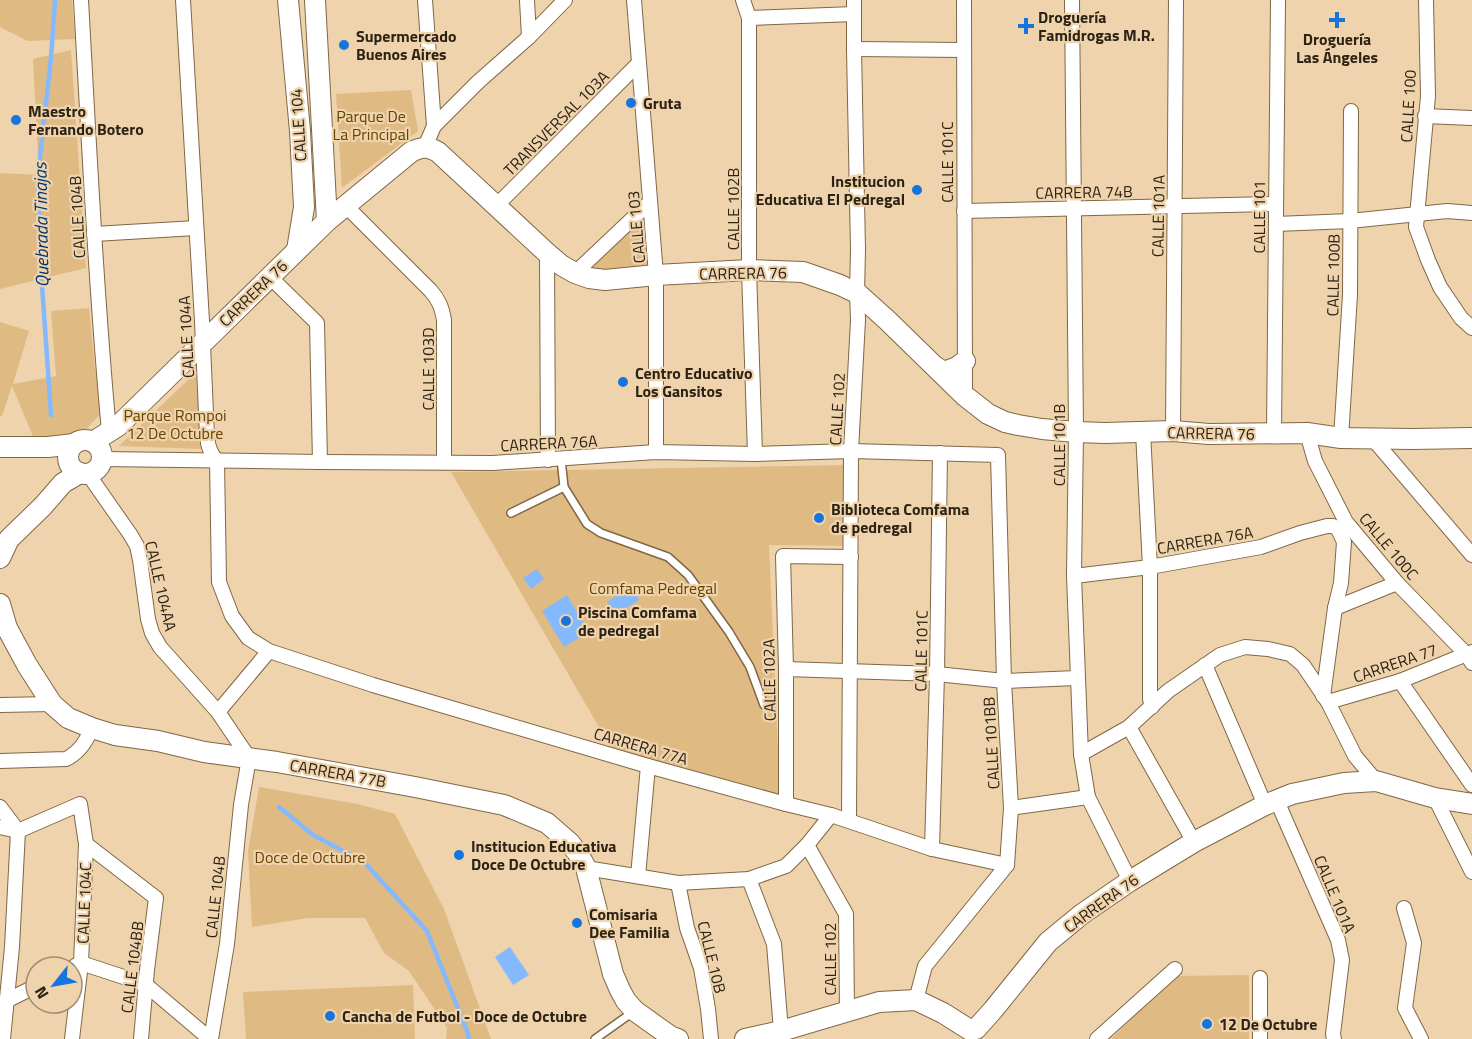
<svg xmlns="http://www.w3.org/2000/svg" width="1472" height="1039" font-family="'Titillium Web',sans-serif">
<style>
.green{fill:#e0ba83}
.water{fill:#85b9fd}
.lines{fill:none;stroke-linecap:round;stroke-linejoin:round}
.stream{stroke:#85b9fd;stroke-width:4.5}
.lane-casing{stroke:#806744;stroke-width:10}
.street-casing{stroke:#806744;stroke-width:16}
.secondary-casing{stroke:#806744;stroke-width:22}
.lane{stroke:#fff;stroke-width:7}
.street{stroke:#fff;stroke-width:14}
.secondary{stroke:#fff;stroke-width:20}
.poi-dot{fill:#1674dd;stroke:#efd3ad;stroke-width:2}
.labels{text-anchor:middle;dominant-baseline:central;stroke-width:4.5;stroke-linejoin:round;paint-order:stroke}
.poi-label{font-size:16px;font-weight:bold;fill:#2d2314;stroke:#efd3ad;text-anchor:start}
.street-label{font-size:16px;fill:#2d2314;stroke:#efd3ad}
.park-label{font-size:16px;fill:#664403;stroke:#efd3ad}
.water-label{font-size:18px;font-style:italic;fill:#003570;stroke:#efd3ad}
</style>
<rect width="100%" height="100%" fill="#efd3ad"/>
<g class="green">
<polygon points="0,0 72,0 75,39 28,41 0,27"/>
<polygon points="71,50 86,268 0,289 0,173 39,175 33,59"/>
<polygon points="411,90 418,131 342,188 336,94"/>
<polygon points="645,213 647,277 581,270"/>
<polygon points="89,308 95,370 98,370 105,409 77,439 35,441 12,386 2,416 0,416 0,322 29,331 13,384 56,376 51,311"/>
<polygon points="191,377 196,377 202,449 119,446"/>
<polygon points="850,465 853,546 769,545 780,796 611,748 451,472"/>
<polygon points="259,787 358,804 395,814 444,909 491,1039 446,1039 447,1028 409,971 384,953 365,918 308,918 252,927 248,851"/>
<polygon points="1249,975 1249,1039 1111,1039 1174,976"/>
<polygon points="413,985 415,1039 246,1039 243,992"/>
</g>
<g class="water">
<polygon points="537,569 544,579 531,589 523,578"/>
<polygon points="631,586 639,600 615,615 607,602"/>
<polygon points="567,595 589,632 564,647 542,611"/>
<polygon points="510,947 529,975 513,985 495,957"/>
</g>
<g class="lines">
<g class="stream">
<polyline points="51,415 40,256 38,175 51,58 55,0"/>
<polyline points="279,807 313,835 364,862 427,931 467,1031 469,1039"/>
</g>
<g class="lane-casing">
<g id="lane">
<polyline points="561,459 564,487 587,524 601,533 668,557 688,575 729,632 750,667 764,705"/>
<polyline points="511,513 564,487"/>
<polyline points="595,1039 633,1012"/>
</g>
</g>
<g class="street-casing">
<g id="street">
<path d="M 81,0 C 89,144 96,288 109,432"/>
<path d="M 183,0 L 202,321 L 207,436 C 208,446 210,453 217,461 L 219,582 L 232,616 L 248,638 L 269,651 L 373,685 L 648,766 L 786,804 L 831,815 L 932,849 L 1007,865"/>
<polyline points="425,0 434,126"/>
<polyline points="527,0 529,37"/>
<polyline points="634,0 656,275 656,452"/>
<polyline points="743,0 749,18 749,270 755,454"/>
<polyline points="964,0 965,396"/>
<polyline points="1072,0 1076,432 1074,576 1081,754 1088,797 1130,881"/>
<polyline points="1426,0 1428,96 1416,227 1428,260 1440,287 1461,318 1472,328"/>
<polyline points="749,18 854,14"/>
<polyline points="854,49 964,50"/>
<polyline points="1425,116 1472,118"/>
<polyline points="425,147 434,126 478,82 529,37 565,0"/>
<path d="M 346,206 L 431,291 C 439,300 442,308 444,320 L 444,462"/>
<polyline points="496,206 639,63"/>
<polyline points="964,211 1276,204"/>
<polyline points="1276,224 1350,221 1447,211 1472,213"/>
<polyline points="94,234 196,228"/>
<polyline points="547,253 548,460"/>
<polyline points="575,273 650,202"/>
<polyline points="270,277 317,323 320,462"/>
<polyline points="1173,431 1176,0"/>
<polyline points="1143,432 1150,567 1150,699 1152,707"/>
<polyline points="1307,433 1315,461 1346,522 1397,583 1467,655 1472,663"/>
<polyline points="1274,434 1278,0"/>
<polyline points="1341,438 1350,295 1351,111"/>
<polyline points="1373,439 1472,555"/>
<polyline points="102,459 320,462 493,463 656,452 755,454 851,451 998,455 1004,681 1011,808 1007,865 925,966 916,1000"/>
<polyline points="88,474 130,534 137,546 140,560 148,619 152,633 160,647 218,712 249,758 241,805 227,944 211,1039"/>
<polyline points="1074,576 1150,567 1261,547 1300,533 1327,526 1333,526 1338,529 1344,542 1341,583 1335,608 1323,696"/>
<polyline points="1335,608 1397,583"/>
<polyline points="1205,665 1265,805"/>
<polyline points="786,669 937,674 1004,681 1077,678"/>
<polyline points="1400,681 1472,785"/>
<polyline points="1328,702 1400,681 1472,652"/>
<polyline points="0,705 52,704"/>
<polyline points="218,712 269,651"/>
<polyline points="1129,727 1194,842"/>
<polyline points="1081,754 1129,727 1168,691 1220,655 1245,647 1268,649 1290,654 1303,665 1328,702 1355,756 1376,781"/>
<path d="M 0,761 L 66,759 C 80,752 86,741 92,728"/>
<polyline points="1435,798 1472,872"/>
<polyline points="1277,801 1338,940 1342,960 1333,1034 1334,1039"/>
<polyline points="786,804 786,669 783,556 851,557"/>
<polyline points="0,807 18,831 12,947 3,1039"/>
<polyline points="1011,808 1088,797"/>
<polyline points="849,820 851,451 858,320 857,293 858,250 854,49 854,0"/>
<polyline points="0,827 18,831 80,804 86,844 81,963 72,1039"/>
<polyline points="86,844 156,898 147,970 141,1039"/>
<polyline points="807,845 846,914 847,1012"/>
<polyline points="932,849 937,674 940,453"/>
<polyline points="586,868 678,883 749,879 786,866 807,845 831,815"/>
<polyline points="638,876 648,766"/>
<polyline points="749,879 774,944 781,1031"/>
<polyline points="678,883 687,928 701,968 708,1009 711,1039"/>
<polyline points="1404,908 1414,943 1405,1008 1421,1039"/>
<polyline points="75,966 81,963 145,984 210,1039"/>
<polyline points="6,1001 36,986"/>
<polyline points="1097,1039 1175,969"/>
<polyline points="1260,1039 1260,978"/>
</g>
</g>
<g class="secondary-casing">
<g id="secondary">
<polyline points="288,0 300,131 304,207 297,250"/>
<polyline points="315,0 327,221"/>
<polyline points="936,367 944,372 957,367 965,361"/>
<circle cx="85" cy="457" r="17"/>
<path d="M 93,442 L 118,426 L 327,221 L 411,152 C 421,147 427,146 438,152 L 547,253 L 561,265 L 575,273 L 589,278 L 605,280 L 656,275 L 749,270 L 803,272 L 840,285 L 857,293 L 887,320 L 965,396 L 988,414 L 1005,422 L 1018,425 L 1042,429 L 1076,432 L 1105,433 L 1173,431 L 1209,434 L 1307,433 L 1341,438 L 1412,439 L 1472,438"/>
<polyline points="0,447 48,447 74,444"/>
<polyline points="0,558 9,539 43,506 63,483 80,473"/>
<polyline points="0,604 7,628 27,665 52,704 68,718 92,728 115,735 158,741 204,752 277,762 415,787 504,805 547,823 570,843 579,855 586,868 613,974 620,990 626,1001 635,1011 670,1036 678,1039"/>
<polyline points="976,1029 993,1010 1048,942 1082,914 1130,881 1194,842 1265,805 1292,794 1344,783 1376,781 1435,798 1472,804"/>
<polyline points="745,1039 781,1031 879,1002 916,1000 943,1013 970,1030"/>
</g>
</g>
<use href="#lane" class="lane"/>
<use href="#street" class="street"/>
<use href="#secondary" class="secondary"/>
</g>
<g class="poi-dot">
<path d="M1334 11h6v6h6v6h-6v6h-6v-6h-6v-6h6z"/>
<path d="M1023 17h6v6h6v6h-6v6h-6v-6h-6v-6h6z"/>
<circle cx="344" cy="45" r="6"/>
<circle cx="631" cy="103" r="6"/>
<circle cx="16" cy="120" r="6"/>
<circle cx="917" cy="190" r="6"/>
<circle cx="623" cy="382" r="6"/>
<circle cx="819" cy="518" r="6"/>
<circle cx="566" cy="621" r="6"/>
<circle cx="459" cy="855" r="6"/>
<circle cx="577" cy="923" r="6"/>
<circle cx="330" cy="1016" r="6"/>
<circle cx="1207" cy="1024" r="6"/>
</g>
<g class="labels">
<g class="poi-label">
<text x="1038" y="17">Droguería<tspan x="1038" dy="18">Famidrogas M.R.</tspan></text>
<text x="356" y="36">Supermercado<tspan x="356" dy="18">Buenos Aires</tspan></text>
<text x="1337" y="39" text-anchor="middle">Droguería<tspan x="1337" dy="18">Las Ángeles</tspan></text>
<text x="643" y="103">Gruta</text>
<text x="28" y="111">Maestro<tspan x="28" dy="18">Fernando Botero</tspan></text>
<text x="905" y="181" text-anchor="end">Institucion<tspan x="905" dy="18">Educativa El Pedregal</tspan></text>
<text x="635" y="373">Centro Educativo<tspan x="635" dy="18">Los Gansitos</tspan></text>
<text x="831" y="509">Biblioteca Comfama<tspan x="831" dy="18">de pedregal</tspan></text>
<text x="578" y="612">Piscina Comfama<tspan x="578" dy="18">de pedregal</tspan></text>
<text x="471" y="846">Institucion Educativa<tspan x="471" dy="18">Doce De Octubre</tspan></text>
<text x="589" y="914">Comisaria<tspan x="589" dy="18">Dee Familia</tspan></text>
<text x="342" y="1016">Cancha de Futbol - Doce de Octubre</text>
<text x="1219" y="1024">12 De Octubre</text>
</g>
<g class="street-label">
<text transform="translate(1408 106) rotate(-87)">CALLE 100</text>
<text transform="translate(556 123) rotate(-45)">TRANSVERSAL 103A</text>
<text transform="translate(298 125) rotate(-94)">CALLE 104</text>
<text transform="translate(947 162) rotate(-90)">CALLE 101C</text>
<text transform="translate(1084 192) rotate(-1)">CARRERA 74B</text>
<text transform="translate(733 209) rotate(-90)">CALLE 102B</text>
<text transform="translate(1158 216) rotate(-89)">CALLE 101A</text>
<text transform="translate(77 217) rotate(-93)">CALLE 104B</text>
<text transform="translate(1259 217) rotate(-90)">CALLE 101</text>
<text transform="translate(636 227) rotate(-95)">CALLE 103</text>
<text transform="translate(743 273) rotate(-1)">CARRERA 76</text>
<text transform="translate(1333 275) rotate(-89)">CALLE 100B</text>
<text transform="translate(253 293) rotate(-44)">CARRERA 76</text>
<text transform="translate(186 337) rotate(-93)">CALLE 104A</text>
<text transform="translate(428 369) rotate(-90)">CALLE 103D</text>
<text transform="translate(837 409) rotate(-87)">CALLE 102</text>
<text transform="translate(1211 433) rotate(1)">CARRERA 76</text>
<text transform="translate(549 443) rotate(-3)">CARRERA 76A</text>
<text transform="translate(1059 445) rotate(-90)">CALLE 101B</text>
<text transform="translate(1205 540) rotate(-10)">CARRERA 76A</text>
<text transform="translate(1389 546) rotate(50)">CALLE 100C</text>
<text transform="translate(161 586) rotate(77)">CALLE 104AA</text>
<text transform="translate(921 651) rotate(-89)">CALLE 101C</text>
<text transform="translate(1395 663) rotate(-19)">CARRERA 77</text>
<text transform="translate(769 680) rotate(-91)">CALLE 102A</text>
<text transform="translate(991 743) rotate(-93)">CALLE 101BB</text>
<text transform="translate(641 746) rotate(16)">CARRERA 77A</text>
<text transform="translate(338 773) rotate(10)">CARRERA 77B</text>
<text transform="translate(1335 894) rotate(67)">CALLE 101A</text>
<text transform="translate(215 897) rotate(-84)">CALLE 104B</text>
<text transform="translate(84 903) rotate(-88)">CALLE 104C</text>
<text transform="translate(1101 903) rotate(-36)">CARRERA 76</text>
<text transform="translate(712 957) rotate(76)">CALLE 10B</text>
<text transform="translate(830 959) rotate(-90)">CALLE 102</text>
<text transform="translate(132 967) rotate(-83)">CALLE 104BB</text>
</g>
<g class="park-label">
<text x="371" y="116">Parque De<tspan x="371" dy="18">La Principal</tspan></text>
<text x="175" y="415">Parque Rompoi<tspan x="175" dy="18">12 De Octubre</tspan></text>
<text x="653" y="588">Comfama Pedregal</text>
<text x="310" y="857">Doce de Octubre</text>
</g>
<g class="water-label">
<text transform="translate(41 225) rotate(-91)">Quebrada Tinajas</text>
</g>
</g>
<g transform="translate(54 985) rotate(239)"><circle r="28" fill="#efd3ad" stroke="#a18d70" stroke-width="1.5"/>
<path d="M0-4.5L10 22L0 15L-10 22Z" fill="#1674dd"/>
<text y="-9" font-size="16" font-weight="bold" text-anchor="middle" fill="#2d2314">N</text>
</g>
</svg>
